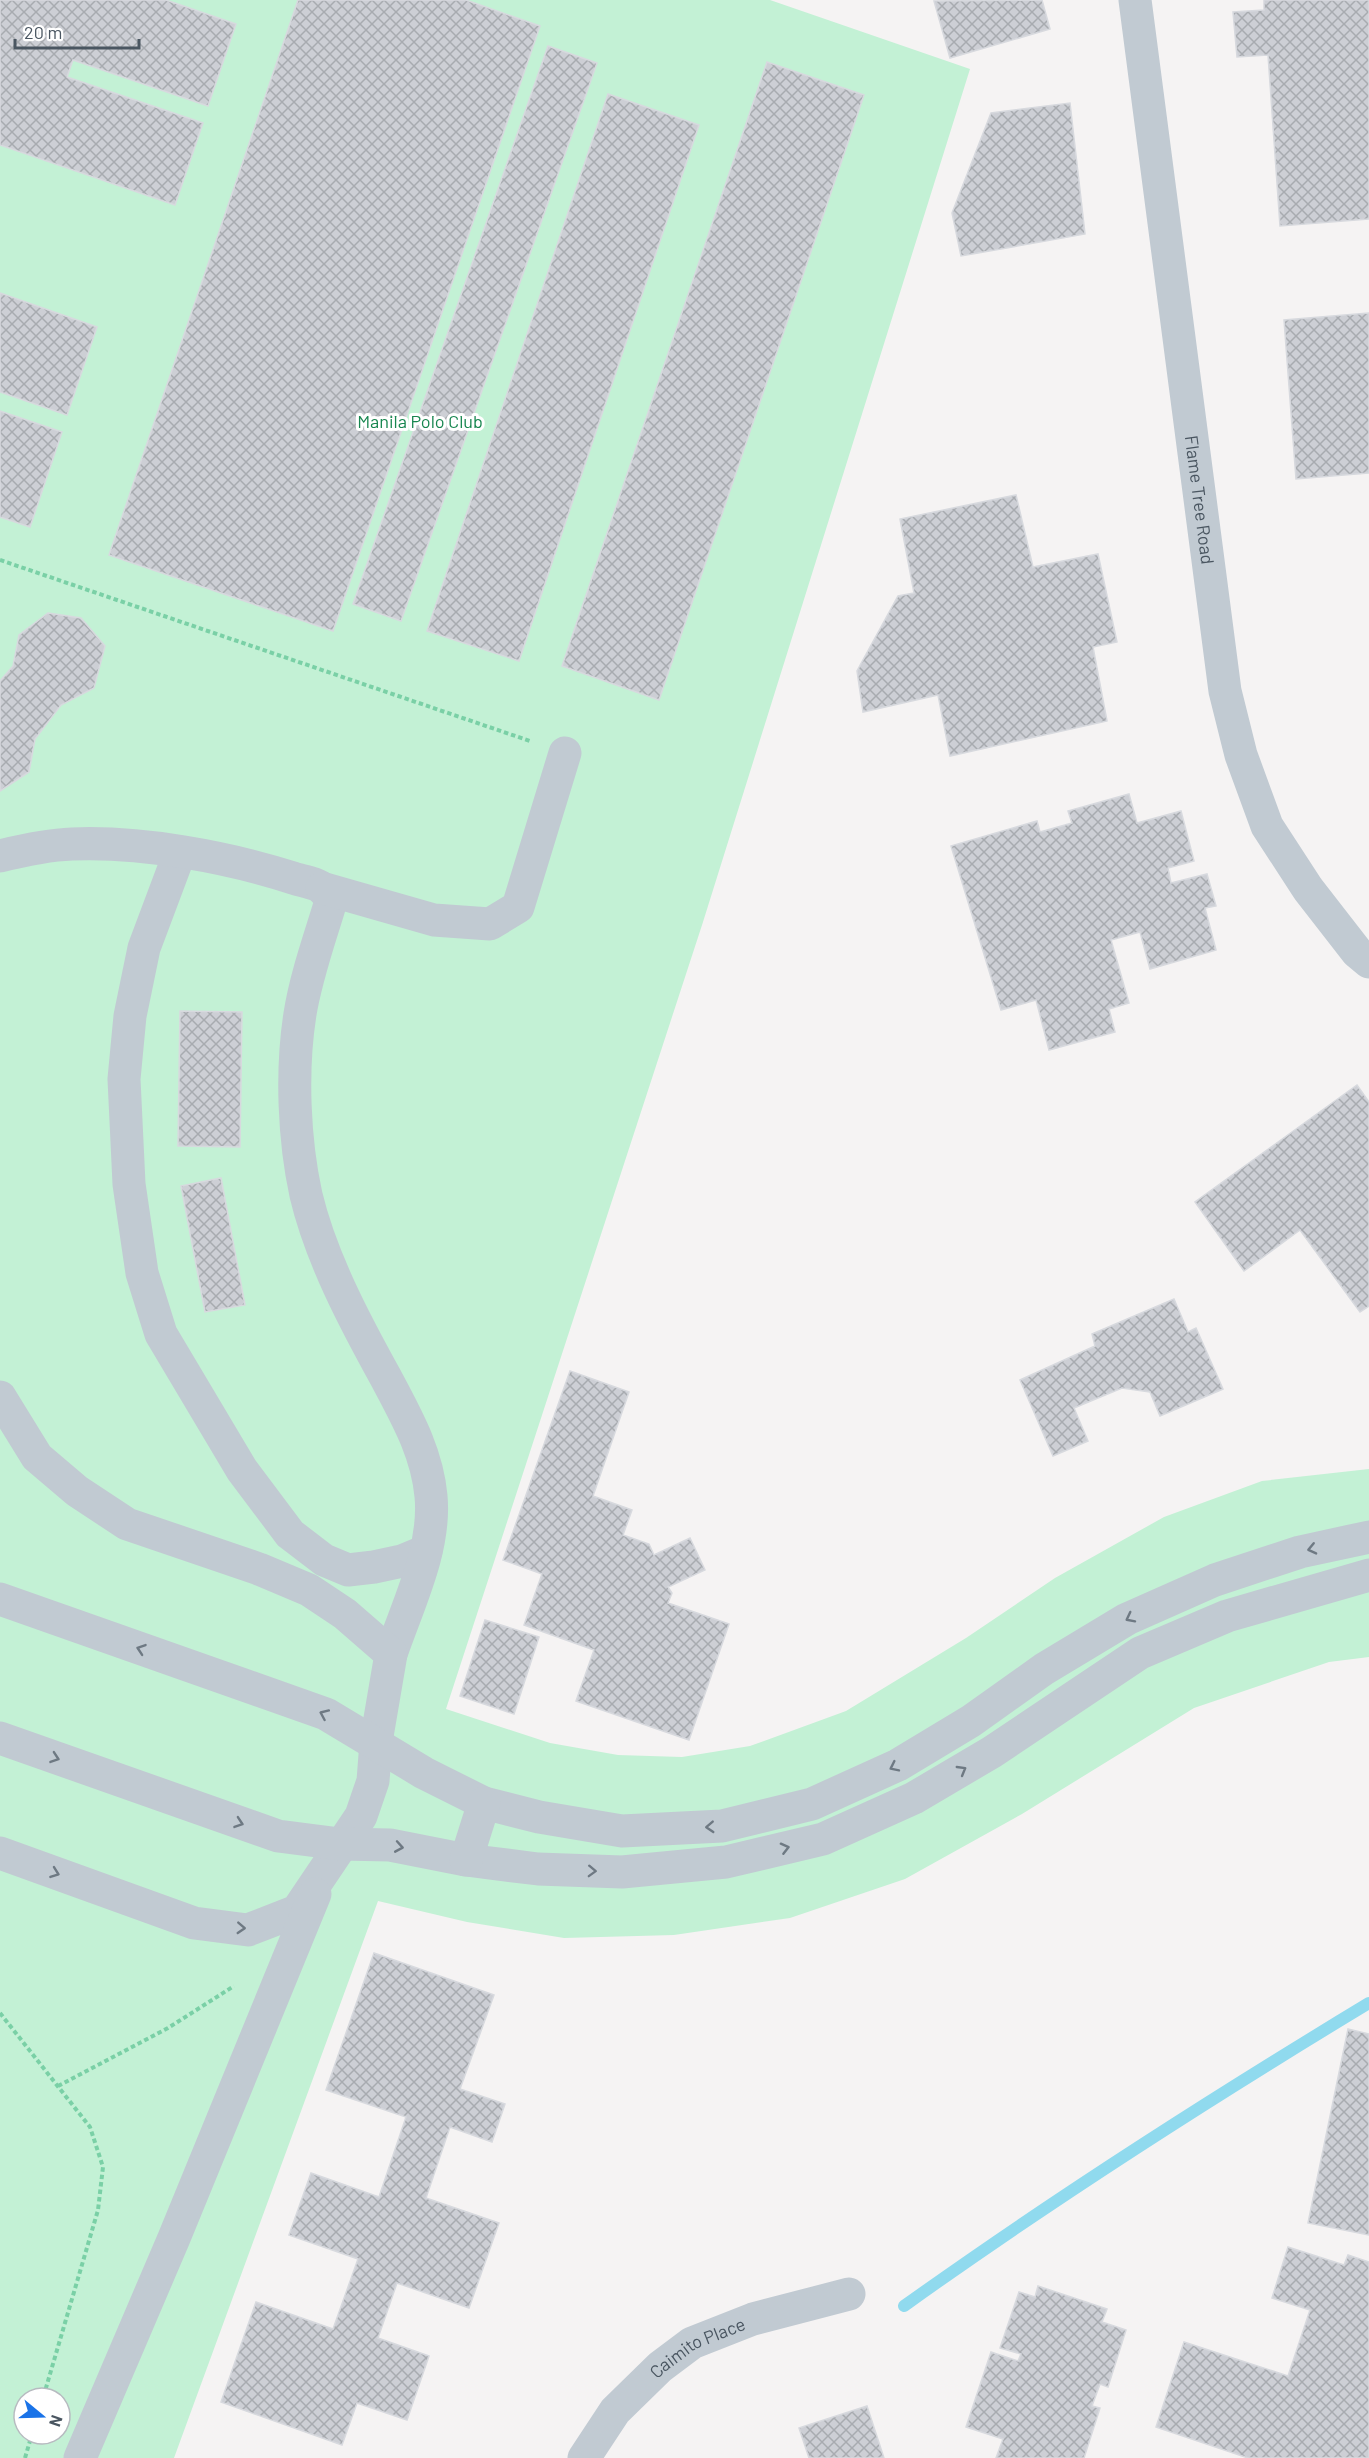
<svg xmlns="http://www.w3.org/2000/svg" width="1369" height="2458" font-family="Barlow,sans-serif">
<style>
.green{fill:#c3f1d5;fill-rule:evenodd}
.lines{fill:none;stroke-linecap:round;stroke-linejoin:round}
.stream{stroke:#90daee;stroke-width:12}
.building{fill:url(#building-cross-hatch);stroke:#d7d9de;stroke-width:1.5}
.path{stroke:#7ad0a6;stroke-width:4;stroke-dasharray:4.5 3;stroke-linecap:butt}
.minor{stroke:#c1cad2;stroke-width:33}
.oneway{stroke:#6e7983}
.labels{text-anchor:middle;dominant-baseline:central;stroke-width:6;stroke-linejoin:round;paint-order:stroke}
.park-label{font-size:18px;fill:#17864f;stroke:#fff}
.street-label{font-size:18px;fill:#4a5661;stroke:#fff}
</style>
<defs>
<pattern id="building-cross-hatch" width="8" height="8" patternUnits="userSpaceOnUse" patternTransform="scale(1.5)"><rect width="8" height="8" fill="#cdcfd5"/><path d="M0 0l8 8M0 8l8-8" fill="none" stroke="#a8abb0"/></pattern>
</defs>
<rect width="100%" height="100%" fill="#f5f3f3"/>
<path class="green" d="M 0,0 L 770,0 L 970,69 L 703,922 L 446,1709 L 550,1743 L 618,1755 L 682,1757 L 750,1746 L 846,1711 L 966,1638 L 1055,1578 L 1164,1517 L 1262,1481 L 1369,1469 L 1369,1657 L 1329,1662 L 1194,1708 L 1022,1814 L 905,1879 L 790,1918 L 674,1935 L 564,1938 L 467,1922 L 378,1901 L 174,2458 L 0,2458 ZM 24,2398 L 60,2398 L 60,2434 L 24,2434 Z"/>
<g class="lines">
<path class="stream" d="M 904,2306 C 1055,2198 1210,2099 1369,2003"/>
</g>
<g class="building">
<polygon points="0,0 166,0 236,24 208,106 73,60 67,77 203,123 175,205 0,145"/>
<polygon points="298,0 466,0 540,26 333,631 109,555"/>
<polygon points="1042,0 1050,29 950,58 934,1"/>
<polygon points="1264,0 1369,0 1369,219 1280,226 1268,55 1237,57 1233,12 1264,10"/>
<polygon points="548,46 597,63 401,621 353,604"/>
<polygon points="767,62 864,95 659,700 562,666"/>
<polygon points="608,94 699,125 519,661 427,631"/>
<polygon points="1070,103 1085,234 961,256 952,213 991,113"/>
<polygon points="0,293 97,327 67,415 0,392"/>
<polygon points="1369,313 1369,473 1296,479 1284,320"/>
<polygon points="0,411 62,432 30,527 0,517"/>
<polygon points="1016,495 1033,567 1098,554 1117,642 1093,647 1107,721 950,756 938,695 863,712 857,671 898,596 914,593 900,519"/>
<polygon points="48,613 81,618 105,646 94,688 61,705 35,739 29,772 0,791 0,681 13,666 19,635"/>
<polygon points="1129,794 1137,823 1181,811 1194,861 1168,868 1171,883 1207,874 1216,906 1205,908 1216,950 1150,969 1140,932 1111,940 1129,1003 1109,1009 1115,1032 1049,1050 1036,1000 1001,1010 951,846 1037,821 1040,832 1072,823 1068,811"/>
<polygon points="180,1011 242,1012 240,1147 178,1146"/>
<polygon points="1357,1085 1369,1102 1369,1306 1360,1312 1300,1230 1244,1271 1195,1202"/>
<polygon points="221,1178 245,1305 205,1312 181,1186"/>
<polygon points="1174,1299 1188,1332 1196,1328 1223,1389 1160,1416 1150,1392 1122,1388 1074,1408 1088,1441 1053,1456 1020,1380 1095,1346 1092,1334"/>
<polygon points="570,1371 629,1392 593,1496 632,1510 623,1535 649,1544 654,1555 690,1538 705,1570 668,1587 672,1593 668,1603 729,1624 689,1740 576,1701 594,1650 524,1625 542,1574 503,1560"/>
<polygon points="485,1620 539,1637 514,1714 460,1696"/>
<polygon points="374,1953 494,1995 460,2089 505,2104 492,2142 450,2127 426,2198 499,2223 469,2308 397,2283 378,2338 429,2356 407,2420 357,2403 342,2445 221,2402 256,2302 333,2329 358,2259 289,2235 311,2173 379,2197 406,2117 326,2090"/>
<polygon points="1348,2029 1369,2034 1369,2235 1308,2223"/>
<polygon points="1288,2247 1344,2265 1348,2255 1369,2262 1369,2458 1248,2458 1156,2427 1184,2342 1288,2376 1310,2310 1272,2298"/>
<polygon points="1038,2286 1107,2309 1102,2322 1126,2330 1108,2387 1100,2384 1092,2406 1100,2408 1084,2458 996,2458 1003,2439 966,2427 991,2352 1018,2361 1021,2354 1000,2348 1019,2292 1035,2297"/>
<polygon points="867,2406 884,2458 809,2458 799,2428"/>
</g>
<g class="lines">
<g class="path">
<polyline points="0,560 530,741"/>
<polyline points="0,2013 90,2127 103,2167 98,2210 43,2398"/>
<polyline points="58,2086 168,2028 234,1986"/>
<polyline points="25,2458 32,2434"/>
</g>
<g class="minor">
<path id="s1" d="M 1135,0 L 1225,691 L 1241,755 L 1267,826 L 1308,889 L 1357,952 L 1369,962"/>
<polyline points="180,852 144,948 130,1016 124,1079 129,1184 142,1273 161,1334 242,1470 290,1534 324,1560 348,1570 374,1567 402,1561 426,1551"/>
<path d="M 0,856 C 24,850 47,845 72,844 C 141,841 228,857 293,878 C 302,881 317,883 323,889 C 326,892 329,897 331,901 C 320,938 306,976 300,1014 C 291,1071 294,1140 306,1195 C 321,1258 355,1322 386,1378 C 406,1416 427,1452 431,1496 C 436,1549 408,1604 391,1654"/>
<polyline points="322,888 434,920 490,924 518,907 565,753"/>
<polyline points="0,1397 37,1457 77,1491 127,1524 259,1569 309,1590 345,1614 391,1654 376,1742 373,1781 361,1816 297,1911 248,1930 194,1923 0,1853"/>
<polyline points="0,1599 326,1714 424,1773 484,1803 539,1817 622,1831 722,1826 812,1804 898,1765 971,1721 1044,1669 1127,1619 1215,1580 1300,1552 1369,1537"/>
<polyline points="0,1738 278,1836 340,1844 390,1845 466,1860 538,1869 622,1872 726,1862 823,1839 914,1798 992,1752 1140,1653 1227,1616 1369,1575"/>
<polyline points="466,1860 484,1803"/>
<polyline points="80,2458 174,2238 315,1894"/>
<path id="s2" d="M 584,2458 L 615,2411 L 660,2367 L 692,2343 L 753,2319 L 849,2294"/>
</g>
</g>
<defs><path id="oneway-chevron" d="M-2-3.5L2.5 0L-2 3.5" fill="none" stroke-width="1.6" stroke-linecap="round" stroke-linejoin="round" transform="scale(1.5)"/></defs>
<g class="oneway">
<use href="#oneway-chevron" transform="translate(1312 1549) rotate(167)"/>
<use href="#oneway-chevron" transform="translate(1130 1618) rotate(153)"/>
<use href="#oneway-chevron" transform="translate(141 1649) rotate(-161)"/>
<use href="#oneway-chevron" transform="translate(324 1714) rotate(-156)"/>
<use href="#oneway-chevron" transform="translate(55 1758) rotate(19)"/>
<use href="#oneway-chevron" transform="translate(894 1767) rotate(154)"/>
<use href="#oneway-chevron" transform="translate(962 1770) rotate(-30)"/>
<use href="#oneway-chevron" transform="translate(239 1823) rotate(19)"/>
<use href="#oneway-chevron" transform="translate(710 1827) rotate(177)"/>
<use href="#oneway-chevron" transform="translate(399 1847) rotate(10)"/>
<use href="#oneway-chevron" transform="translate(785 1848) rotate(-14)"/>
<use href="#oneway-chevron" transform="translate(592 1871) rotate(2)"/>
<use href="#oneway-chevron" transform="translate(55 1873) rotate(20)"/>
<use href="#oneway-chevron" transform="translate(241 1928) rotate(3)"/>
</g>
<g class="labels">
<g class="park-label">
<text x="420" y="421">Manila Polo Club</text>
</g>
<g class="street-label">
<text stroke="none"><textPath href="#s1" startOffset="504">Flame Tree Road</textPath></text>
<text stroke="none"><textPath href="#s2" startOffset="162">Caimito Place</textPath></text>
</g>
</g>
<g transform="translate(42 2416) rotate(109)"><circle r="28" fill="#ffffff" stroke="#b7bbc0" stroke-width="1.5"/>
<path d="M0-4.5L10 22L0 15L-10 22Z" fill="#1a73e8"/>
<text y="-9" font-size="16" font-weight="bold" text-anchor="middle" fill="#4a5661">N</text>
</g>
<path d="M15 39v9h124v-9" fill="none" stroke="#4a5661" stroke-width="3"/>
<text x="24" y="39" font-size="18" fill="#4a5661" stroke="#ffffff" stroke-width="4.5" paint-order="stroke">20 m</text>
</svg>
